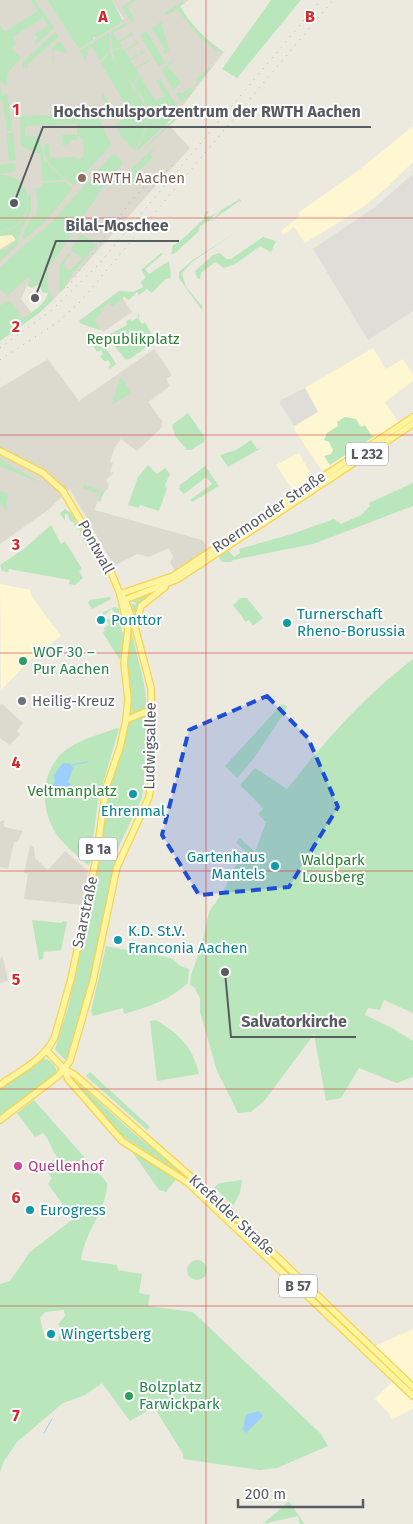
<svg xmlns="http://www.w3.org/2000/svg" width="413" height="1524" font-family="'Fira Sans',sans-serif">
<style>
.commercial{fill:#fff7d1}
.industrial{fill:#dfddd7}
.education{fill:#dcd9ce}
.green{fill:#b9e6bb;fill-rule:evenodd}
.sand{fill:#fcf3ca}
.water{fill:#9cceff}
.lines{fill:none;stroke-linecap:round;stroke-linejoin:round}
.stream{stroke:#9cceff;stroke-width:1}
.major-casing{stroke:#fad34a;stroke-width:8}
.major{stroke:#fff5a1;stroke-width:5.5}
.rail{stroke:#b3b4b4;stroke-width:1;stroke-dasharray:1 6;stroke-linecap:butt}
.marked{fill:#1d4ed8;fill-opacity:0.2;stroke:#1d4ed8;stroke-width:4;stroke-dasharray:10 6;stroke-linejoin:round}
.grid{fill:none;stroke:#d62828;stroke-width:1;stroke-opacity:0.55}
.education-dot{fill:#8d6e63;stroke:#fff;stroke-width:2}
.culture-dot{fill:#0f9aa8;stroke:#fff;stroke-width:2}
.leisure-dot{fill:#2e9e5b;stroke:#fff;stroke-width:2}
.worship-dot{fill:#6b7280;stroke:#fff;stroke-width:2}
.hotel-dot{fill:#d1479c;stroke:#fff;stroke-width:2}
.labels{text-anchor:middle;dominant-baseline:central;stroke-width:4;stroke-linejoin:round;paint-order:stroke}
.shield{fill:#fff;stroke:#8a8c90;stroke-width:1}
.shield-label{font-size:14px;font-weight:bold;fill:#585b61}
.education-label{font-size:15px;fill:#785e54;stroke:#fff;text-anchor:start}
.park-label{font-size:15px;fill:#2e8337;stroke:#fff}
.street-label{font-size:15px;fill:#585b61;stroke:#fff}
.culture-label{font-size:15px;fill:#0d838f;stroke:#fff;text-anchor:start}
.leisure-label{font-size:15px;fill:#27864d;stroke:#fff;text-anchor:start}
.worship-label{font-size:15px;fill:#5b616d;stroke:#fff;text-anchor:start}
.hotel-label{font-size:15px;fill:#b23c85;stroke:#fff;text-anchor:start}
.grid-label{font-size:16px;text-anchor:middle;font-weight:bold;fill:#d62828;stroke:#fff;stroke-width:4;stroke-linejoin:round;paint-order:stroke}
.leader{fill:none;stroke:#585b61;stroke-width:2}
.callout-dot{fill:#585b61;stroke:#fff;stroke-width:2}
.callout-label{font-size:16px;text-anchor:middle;font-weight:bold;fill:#585b61;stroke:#fff;stroke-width:4;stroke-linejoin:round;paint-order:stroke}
</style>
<rect width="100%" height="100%" fill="#eceadf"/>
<g class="commercial">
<polygon points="413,126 413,162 385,189 363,207 305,243 294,227 283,235 281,231 300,216 298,213 359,170"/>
<polygon points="373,348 386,369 403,359 413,375 413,381 385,402 399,424 322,471 294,429 294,426 318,411 305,388"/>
<polygon points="299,453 312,476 293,490 276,465"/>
<polygon points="0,584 30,590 32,597 61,636 29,661 1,690"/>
<polygon points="413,1329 413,1382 375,1346"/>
<polygon points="392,1382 413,1401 413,1409 392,1419 389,1413 375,1399"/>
</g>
<g class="industrial">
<polygon points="413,174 413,311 368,340 313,249 375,207"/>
<polygon points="305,388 318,412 294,426 280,403 281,400"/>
</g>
<g class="education">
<polygon points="0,0 47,0 79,49 124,19 112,0 189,0 180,6 189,22 198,33 224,52 181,108 167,123 190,148 53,300 47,297 48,292 43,293 39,284 32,288 27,285 21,299 34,316 0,341"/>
<polygon points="123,299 132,312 103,332 94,319 102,314 99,310 109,303 112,307"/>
<polygon points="154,349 172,375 166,379 170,386 148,402 162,421 162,427 137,451 121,439 114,449 110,462 113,463 110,472 114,473 106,480 109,484 108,488 97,502 95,510 202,540 206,545 205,551 175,572 170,562 173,557 169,548 149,557 137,554 114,566 70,489 48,510 0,544 0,388 48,359 79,401"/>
<polygon points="2,704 23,723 17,731 20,734 10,745 0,738 0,705"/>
<polygon points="4,820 4,827 23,831 17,842 14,842 8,869 0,867 0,822"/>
<polygon points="30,845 34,847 35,858 48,870 65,851 88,871 83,905 24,899 28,874 24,873"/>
<polygon points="3,957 8,981 0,983 0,958"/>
</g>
<g class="green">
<polygon points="31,0 35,0 54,28 36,44 34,42 38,38 35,34 48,26 43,18 12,37 16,44 11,48 21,58 8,72 6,86 0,80 0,25 5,32 38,11"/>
<polygon points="47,0 112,0 123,21 96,38 94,37 93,40 79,49"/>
<polygon points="132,0 137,0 127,6 134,18 133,25 122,7"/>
<polygon points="271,0 301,0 237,78 222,69"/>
<path d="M 183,1 L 185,3 L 180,6 C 192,26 204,38 222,51 L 220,53 L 200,38 L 177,9 L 166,15 L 165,13 Z"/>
<polygon points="161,22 169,51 165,54 163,52 165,50 152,28"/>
<polygon points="126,23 128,27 125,26 113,33 118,41 130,34 130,31 134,36 131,35 119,42 122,47 112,50 111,31"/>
<polygon points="146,31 165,62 159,67 140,35"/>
<polygon points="55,32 58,37 28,64 28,68 23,68 23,62"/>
<polygon points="110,32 110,50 100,61 93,47 87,50 88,54 85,58 88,64 80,51"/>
<polygon points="135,40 139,45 137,44 125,51 130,59 141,52 141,49 144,53 130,60 135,68 147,61 147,58 150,63 148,62 136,69 139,74 133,84 116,63 112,51 122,48 124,50 136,43"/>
<polygon points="60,41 68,53 54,50 53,64 52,47"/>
<path d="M 110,52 C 117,75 145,83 130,110 L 134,104 L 135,87 L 147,111 L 143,98 L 134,85 L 139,75 L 155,101 L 165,96 L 156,81 L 160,79 L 180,111 L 137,151 L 146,129 L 147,114 L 144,132 L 135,151 L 122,137 L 115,124 L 131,114 L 101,63 Z"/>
<polygon points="175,59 168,67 181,82 174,90 161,70"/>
<polygon points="208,66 211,69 194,87 193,86 197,82 195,80 208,69"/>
<polygon points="0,84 2,96 7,93 12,130 7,131 2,99 0,102"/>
<polygon points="191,87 193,92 182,102 176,94 179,92 182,94"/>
<polygon points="104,94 115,110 112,112 116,118 113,120 102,95"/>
<polygon points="180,113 180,116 137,155"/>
<path d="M 97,114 L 111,145 L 74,185 C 63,177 38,158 45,144 L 49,143 L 50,158 L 73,157 L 80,159 L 84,156 L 83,138 L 77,136 L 77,140 L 70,140 L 70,144 L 62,145 L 62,135 L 77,135 L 77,124 L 25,126 L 25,136 L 39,136 L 44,160 L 65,180 L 43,181 L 40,154 L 21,146 L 20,116 Z"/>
<polygon points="7,133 13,133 16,160 9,161"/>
<polygon points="157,145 150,154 153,157 133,177 132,184 117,184"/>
<polygon points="112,155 117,156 123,163 108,180 97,171"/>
<polygon points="15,163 16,171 0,174 0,165"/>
<path d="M 96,173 L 107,181 L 48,269 L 47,285 L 53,300 L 38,314 L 0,341 L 0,306 L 9,300 L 23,319 C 32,312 46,304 48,293 L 43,293 L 39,284 L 32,288 L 27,285 L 31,280 L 28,277 L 7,296 L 0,288 L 0,268 L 21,248 L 48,226 Z"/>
<path d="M 0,175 C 34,173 40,225 0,231 Z"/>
<path d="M 43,182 L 66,182 L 72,189 L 45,222 L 23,240 L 22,236 L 33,215 L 36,216 C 39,206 38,198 35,189 L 42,187 Z"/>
<path d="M 31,195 L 31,211 L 19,235 L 17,245 L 0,261 L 0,250 L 6,250 L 16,240 L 12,235 L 0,236 L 0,232 C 20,229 31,216 28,196 Z"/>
<path d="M 240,199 L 242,203 L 239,201 C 226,211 214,219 200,226 L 198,232 L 174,254 L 171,254 L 173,245 C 178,245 197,225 204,219 L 204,215 L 207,211 L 209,211 L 206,216 L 210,216 L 208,218 L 218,212 L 210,219 L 212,221 L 221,210 Z"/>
<polygon points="235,233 192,262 182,273 186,287 203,307 201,309 179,278 179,272 193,260"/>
<polygon points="81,234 97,245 68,279 65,288 59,293 60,265 69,253 70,254 63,266 70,271 82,258 71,250"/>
<polygon points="263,237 276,241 271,252 260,246 237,263 224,268 215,262 201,273 200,279 197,278 195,271 213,255 220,253 226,259 231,259"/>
<polygon points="161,253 163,254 145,269 149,274 169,261 171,278 165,279 152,293 147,289 139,295 137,292 129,300 123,296 123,299 112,307 109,303 100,310 102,314 94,319 101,329 99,330 80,323 79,321 119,291 133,292 143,287 141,282 146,277 141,270"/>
<polygon points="138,313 140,316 138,318 142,324 145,322 155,341 130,359 126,360 106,336 127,325 126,322 130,319 132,321 138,317"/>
<polygon points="91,341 108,351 116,364 110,369 108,367 111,365 108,360 105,362 100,356 103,354 101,350 97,352 91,343 86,343"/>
<polygon points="121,377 131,392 112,405 118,383"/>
<polygon points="188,413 205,438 204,442 191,450 187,450 175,436 172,425"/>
<polygon points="345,417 356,419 361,427 365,425 371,435 375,436 330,465 324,456 331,454 333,450 329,442 324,440 327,433 338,426 337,422"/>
<polygon points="251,440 257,449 263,447 228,467 220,455 236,450"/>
<polygon points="0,459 41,483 0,466"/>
<polygon points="148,465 157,474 165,468 170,474 165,485 167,487 163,486 167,488 159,511 140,505 139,508 128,505 138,477"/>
<polygon points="205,466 219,486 192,502 190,500 212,484 206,477 184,494 179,489 180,485"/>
<polygon points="86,480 85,485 104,492 100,502 98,501 100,494 82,488"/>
<polygon points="413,483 413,506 313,544 233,560 231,562 222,562 219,558 220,555 227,549 234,557 240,553 239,549 292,534 334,519 341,524 361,515 370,506 369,503"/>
<polygon points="0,491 8,494 6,512 0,502"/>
<polygon points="65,509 71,513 90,545 86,546 85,540 82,541 84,538 82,535 79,536 81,533 79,529 75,530 78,528 76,525 73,526 75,523 73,521 71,522 67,514 65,514 65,521 60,513"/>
<polygon points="51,525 61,544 65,541 82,569 79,571 83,578 75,585 69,584 70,580 9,569 8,572 2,571 0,565 24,549"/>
<polygon points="155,591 140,604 136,613 134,612 131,603 136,605 136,603 132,601 133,599"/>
<polygon points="110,597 111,599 92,609 88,603 89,600"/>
<polygon points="241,598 247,598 263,618 253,626 249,620 246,622 233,605"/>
<polygon points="115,607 119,609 122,632 125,633 122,658 119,659 103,633 105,631 104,628 109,625 106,620 117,616 112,609 103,616 102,613"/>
<polygon points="129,622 144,683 146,699 144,787 141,800 118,848 92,974 71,1053 65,1060 55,1049 69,1004 102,838 109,785 125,742 130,699 126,667 130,639"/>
<path d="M 413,659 L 413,1013 L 384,1000 L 380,1010 L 368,1008 L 365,1015 L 392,1028 L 413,1041 L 413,1077 L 397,1083 L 359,1068 L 341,1098 L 326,1101 L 314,1034 L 265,1100 L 251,1112 L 238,1113 L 217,1071 L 200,1012 L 200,998 L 194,987 L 190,985 L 191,975 L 202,944 L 209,912 L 224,890 L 235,867 L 245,851 L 236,842 L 240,838 L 255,852 L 266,822 L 258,814 L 263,809 L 260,805 L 240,785 L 255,768 L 287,789 C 326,740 363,697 413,659 Z"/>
<polygon points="282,704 287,706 286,710 254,758 237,778 225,766"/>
<path d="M 117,728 L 119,729 L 98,800 L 90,864 L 88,865 C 77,855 63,845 55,832 C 39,805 41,769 67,749 C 81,739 101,734 117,728 Z"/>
<polygon points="32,920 62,923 63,921 67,922 61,950 44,952 43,959 39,960"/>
<path d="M 106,946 L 171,958 L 180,966 L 189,969 L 188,983 C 169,1000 149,1007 124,1014 L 123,1008 L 93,1016 L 91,1011 Z"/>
<path d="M 156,1020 C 180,1035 192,1046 199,1074 L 157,1081 L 150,1021 Z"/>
<path d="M 42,1058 C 49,1059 57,1065 57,1073 L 0,1115 L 0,1087 Z"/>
<polygon points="90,1072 150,1127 147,1130 86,1076"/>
<polygon points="70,1076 129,1129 192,1181 118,1133"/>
<path d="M 34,1100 L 107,1183 C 108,1207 84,1233 81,1260 L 117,1265 L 118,1270 L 142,1274 L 139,1293 L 150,1295 L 148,1306 L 193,1312 L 321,1434 L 328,1446 L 277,1468 L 260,1470 L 183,1459 L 183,1454 L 154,1407 L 130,1421 L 102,1383 L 85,1395 L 63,1403 L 17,1442 L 4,1461 L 0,1472 L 0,1284 L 10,1281 L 30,1252 L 73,1219 L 48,1184 L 52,1178 L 44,1168 L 57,1157 C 51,1149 50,1140 43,1133 L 35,1137 L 17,1113 ZM 64,1310 L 65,1316 L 58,1324 L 61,1329 L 58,1342 L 45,1339 L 40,1318 L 45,1312 Z"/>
<polygon points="133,1153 177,1178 166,1192 159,1190"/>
<polygon points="242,1180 240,1193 233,1206 214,1187 220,1183"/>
<polygon points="210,1196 271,1254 272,1258 208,1197"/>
<circle cx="197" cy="1270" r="10"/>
<polygon points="281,1266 320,1300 413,1391"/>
<polygon points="289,1501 304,1524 300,1524 298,1516 263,1524"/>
</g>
<polygon class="sand" points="12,235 16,240 0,249 0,236"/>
<g class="water">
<polygon points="63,763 70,764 73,768 68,782 71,784 68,793 61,796 46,791 55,782 54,775"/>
<polygon points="259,1411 263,1416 246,1433 242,1428 244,1426 245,1417 248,1414"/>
</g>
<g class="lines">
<g class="stream">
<polyline points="72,765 87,762"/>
<polyline points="44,1433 52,1419"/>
</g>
<g class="major-casing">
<g id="major">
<path d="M 0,451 L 43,473 L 63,491 L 111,572 L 120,594 L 128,629 L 124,663 L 128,699 L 126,720 L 120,747 L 106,788 L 96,859 L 71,979 L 55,1036 C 47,1058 18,1072 0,1085"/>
<polyline points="120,594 173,576 413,417"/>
<polyline points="122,601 178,579 413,424"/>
<polyline points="135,627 141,606 165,587"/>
<polyline points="126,720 152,709"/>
<polyline points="46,1050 64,1069 75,1075 222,1204 413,1387"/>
<polyline points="64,1069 68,1079 122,1141 187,1182 413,1396"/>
<polyline points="0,1120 58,1076 70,1061 93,981 117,867 149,797 152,776 151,688 135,627 125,600 120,594"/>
</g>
</g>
<use href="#major" class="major"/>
<g class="rail">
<polyline points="148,192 173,164"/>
<polyline points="67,288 131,201 149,182"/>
<polyline points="0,348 52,310 98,265 321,0"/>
<polyline points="0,360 58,322 81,301 333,0"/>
</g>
</g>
<path class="marked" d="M 267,696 L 308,738 L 338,807 L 289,887 L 199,895 L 162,835 L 189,730 Z"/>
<path class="grid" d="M 206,0 L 206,1524M 0,218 L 413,218M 0,435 L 413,435M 0,653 L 413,653M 0,871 L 413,871M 0,1089 L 413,1089M 0,1306 L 413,1306"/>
<circle class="education-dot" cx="82" cy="178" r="5"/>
<g class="culture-dot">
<circle cx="101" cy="620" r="5"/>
<circle cx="287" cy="623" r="5"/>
<circle cx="133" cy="794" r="5"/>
<circle cx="275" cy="866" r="5"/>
<circle cx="118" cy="940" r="5"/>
<circle cx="30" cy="1210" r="5"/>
<circle cx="51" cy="1334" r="5"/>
</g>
<g class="leisure-dot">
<circle cx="23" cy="661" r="5"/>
<circle cx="129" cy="1396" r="5"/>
</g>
<circle class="worship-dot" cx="22" cy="701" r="5"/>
<circle class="hotel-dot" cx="18" cy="1166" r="5"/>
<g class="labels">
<g class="shield">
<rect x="346" y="442.5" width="42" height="23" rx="4"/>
<rect x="79" y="837.5" width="38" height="23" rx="4"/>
<rect x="279" y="1274.5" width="38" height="23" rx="4"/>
</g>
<g class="shield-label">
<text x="367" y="454">L 232</text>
<text x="98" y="849">B 1a</text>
<text x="298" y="1286">B 57</text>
</g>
<g class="education-label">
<text x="92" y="178">RWTH Aachen</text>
</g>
<g class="park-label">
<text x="133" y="339">Republikplatz</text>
<text x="72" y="791">Veltmanplatz</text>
<text x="333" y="860">Waldpark<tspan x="333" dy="17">Lousberg</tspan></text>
</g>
<g class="street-label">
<text transform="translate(269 512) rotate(-34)">Roermonder Straße</text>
<text transform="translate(96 547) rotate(61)">Pontwall</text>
<text transform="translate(150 746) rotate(-89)">Ludwigsallee</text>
<text transform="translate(85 912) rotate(-78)">Saarstraße</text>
<text transform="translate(232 1215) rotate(43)">Krefelder Straße</text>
</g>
<g class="culture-label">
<text x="297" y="614">Turnerschaft<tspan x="297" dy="17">Rheno-Borussia</tspan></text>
<text x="111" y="620">Ponttor</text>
<text x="133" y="811" text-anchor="middle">Ehrenmal</text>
<text x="265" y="857" text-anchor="end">Gartenhaus<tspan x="265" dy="17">Mantels</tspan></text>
<text x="128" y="931">K.D. St.V.<tspan x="128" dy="17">Franconia Aachen</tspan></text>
<text x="40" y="1210">Eurogress</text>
<text x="61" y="1334">Wingertsberg</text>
</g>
<g class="leisure-label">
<text x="33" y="652">WOF 30 –<tspan x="33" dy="17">Pur Aachen</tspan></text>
<text x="139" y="1387">Bolzplatz<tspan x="139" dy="17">Farwickpark</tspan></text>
</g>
<g class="worship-label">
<text x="32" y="701">Heilig-Kreuz</text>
</g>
<g class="hotel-label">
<text x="28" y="1166">Quellenhof</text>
</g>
</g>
<g class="grid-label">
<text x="103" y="22">A</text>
<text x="310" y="22">B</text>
<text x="16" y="115">1</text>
<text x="16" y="332">2</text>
<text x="16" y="550">3</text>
<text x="16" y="768">4</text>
<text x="16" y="985">5</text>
<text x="16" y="1203">6</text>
<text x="16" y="1421">7</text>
</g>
<path class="leader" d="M14 203L43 127H371M35 298L56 241H179M225 972L231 1037H356"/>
<g class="callout-dot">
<circle cx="14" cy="203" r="5"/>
<circle cx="35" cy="298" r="5"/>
<circle cx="225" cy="972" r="5"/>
</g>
<g class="callout-label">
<text x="207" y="117">Hochschulsportzentrum der RWTH Aachen</text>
<text x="117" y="231">Bilal-Moschee</text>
<text x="294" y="1027">Salvatorkirche</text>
</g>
<path d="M238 1499v8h125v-8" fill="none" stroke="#585b61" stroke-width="2.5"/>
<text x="245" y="1499" font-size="15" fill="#585b61" stroke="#ffffff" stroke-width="4" paint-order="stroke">200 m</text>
</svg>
